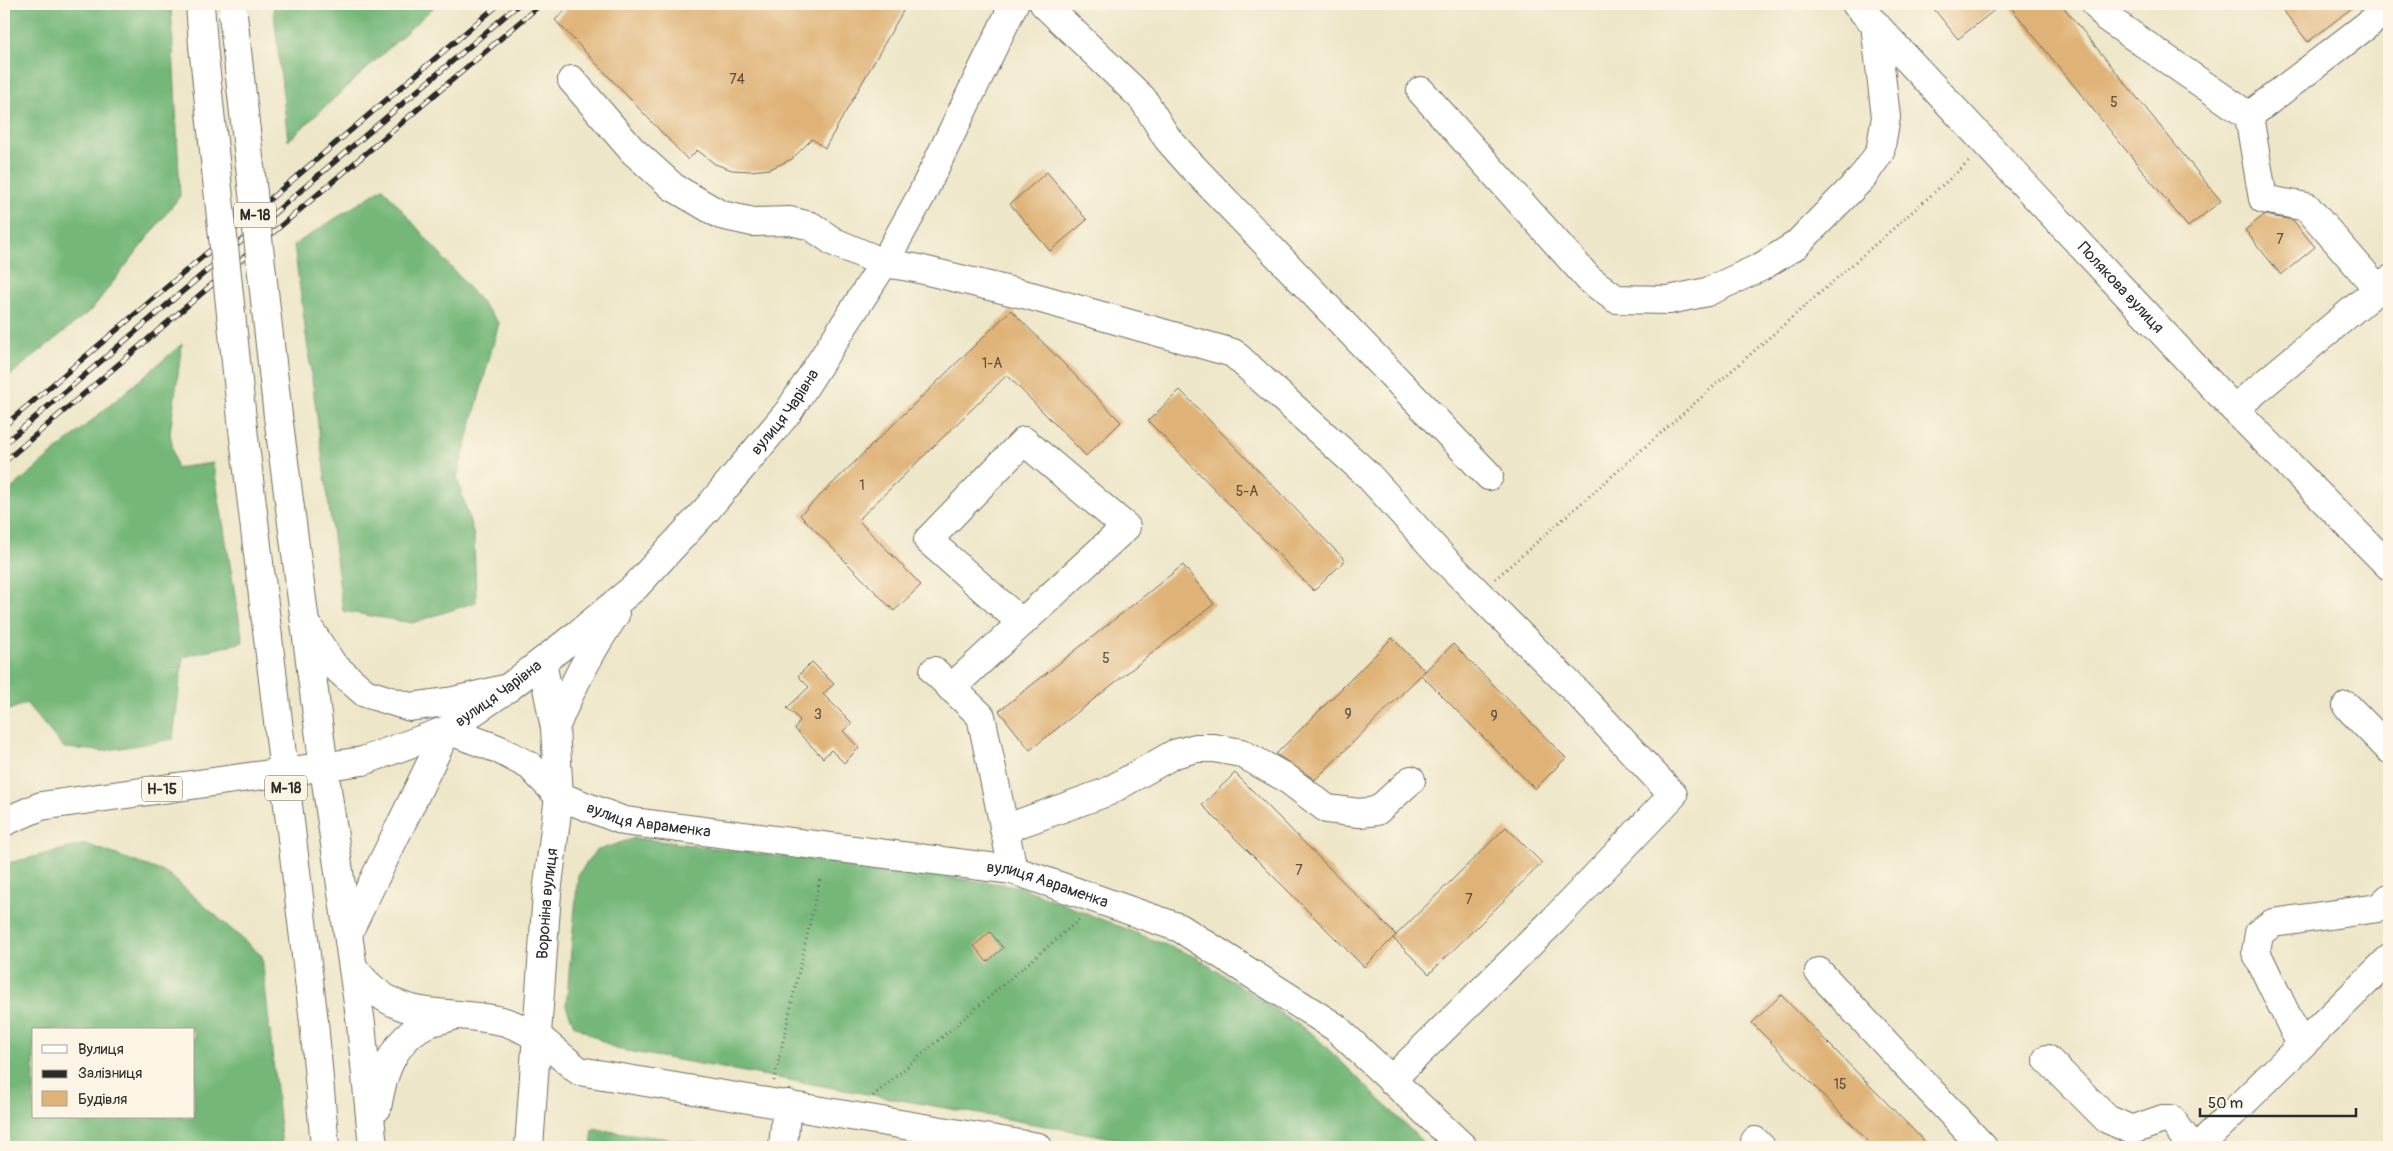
<svg xmlns="http://www.w3.org/2000/svg" width="2393" height="1151" font-family="Pangolin,sans-serif">
<style>
.forest{fill:#75b779;stroke:#507152;fill-rule:evenodd}
.building{fill:#dfb378}
.lines{fill:none;stroke-linecap:round;stroke-linejoin:round}
.minor-casing{stroke:#6f6c62;stroke-width:30}
.major-casing{stroke:#6f6c62;stroke-width:30}
.highway-casing{stroke:#6f6c62;stroke-width:30}
.path{stroke:#6f6c62;stroke-width:3;stroke-dasharray:1 4;stroke-linecap:butt}
.minor{stroke:#fff;stroke-width:28}
.major{stroke:#fff;stroke-width:28}
.highway{stroke:#fff;stroke-width:28}
.rail-casing{stroke:#2b2b2b;stroke-width:5.5}
.rail{stroke:#fcf5e5;stroke-width:4;stroke-dasharray:11;stroke-linecap:butt}
.highway-bridge-casing{stroke:#6f6c62;stroke-width:30;stroke-linecap:butt}
.highway-bridge{stroke:#fff;stroke-width:28}
.labels{text-anchor:middle;dominant-baseline:central;stroke-width:4;stroke-linejoin:round;paint-order:stroke}
.number-label{font-size:14px;fill:#584d3e}
.shield{fill:#fcf5e5;stroke:#6a6863;stroke-width:1}
.shield-label{font-size:15px;font-weight:bold;fill:#2b2b2b}
.street-label{font-size:16px;fill:#2b2b2b;stroke:#fcf5e5}
</style>
<rect width="100%" height="100%" fill="#fcf5e5"/>
<filter id="ink" filterUnits="userSpaceOnUse"><feTurbulence type="fractalNoise" baseFrequency=".02" numOctaves="2"/><feDisplacementMap in="SourceGraphic" scale="10" xChannelSelector="R" yChannelSelector="G"/><feConvolveMatrix kernelMatrix="1 2 1 2 8 2 1 2 1" color-interpolation-filters="sRGB"/></filter>
<filter id="wash" filterUnits="userSpaceOnUse"><feTurbulence type="fractalNoise" baseFrequency=".0096" numOctaves="4" result="noise"/><feDisplacementMap in="SourceGraphic" scale="20" xChannelSelector="R" yChannelSelector="G"/><feGaussianBlur stdDeviation="1.12" result="paint"/><feColorMatrix in="noise" values="0 0 0 0 0 0 0 0 0 0 0 0 0 0 0 0 0 1.4 0 .05"/><feComposite in="paint" operator="in"/></filter>
<g filter="url(#wash)">
<rect width="100%" height="100%" fill="#ede6c8"/>
<g class="forest">
<polygon points="4,4 171,4 180,196 92,309 4,380"/>
<polygon points="273,4 437,4 288,141"/>
<polygon points="383,188 499,323 457,477 474,536 476,602 412,623 343,611 294,245"/>
<polygon points="182,344 170,433 176,468 213,463 243,642 183,657 173,739 103,751 64,748 26,703 4,712 4,495"/>
<polygon points="635,838 1018,886 1196,957 1314,1035 1428,1147 1163,1147 616,1049 574,1025 566,1006 578,875 595,851"/>
<path d="M 86,844 L 167,873 L 262,956 L 282,1147 L 4,1147 L 4,864 ZM 34,1030 L 194,1030 L 194,1117 L 34,1117 Z"/>
<polygon points="593,1129 730,1147 591,1147"/>
</g>
<g id="blocks">
<g class="building">
<polygon points="573,4 907,4 825,148 812,139 792,159 770,169 751,171 732,170 715,164 697,150 688,160 555,20"/>
<polygon points="1930,4 2002,4 1958,39"/>
<polygon points="2008,4 2061,4 2221,201 2188,227"/>
<polygon points="2278,4 2357,4 2308,42"/>
<polygon points="1047,172 1087,220 1050,251 1010,204"/>
<polygon points="2264,215 2293,220 2315,247 2281,275 2245,230"/>
<polygon points="1011,310 1121,422 1086,456 1007,375 858,520 921,585 894,611 800,515"/>
<polygon points="1180,390 1345,560 1314,591 1148,421"/>
<polygon points="1183,565 1214,604 1030,750 999,711"/>
<polygon points="1392,638 1425,671 1422,674 1453,644 1566,758 1535,789 1421,675 1315,780 1276,754"/>
<polygon points="812,662 834,684 823,694 852,723 843,731 859,748 844,763 831,750 823,758 795,729 800,720 787,708 809,687 798,676"/>
<polygon points="1235,773 1396,935 1364,967 1202,805"/>
<polygon points="1506,827 1542,863 1429,974 1393,938"/>
<polygon points="990,932 1003,948 987,962 974,946"/>
<polygon points="1781,995 1930,1147 1874,1147 1752,1023"/>
</g>
</g>
</g>
<g filter="url(#ink)">
<use href="#blocks" fill-opacity="0" stroke="#6f6c62" stroke-width="1"/>
<g class="lines">
<g class="minor-casing">
<g id="minor">
<polyline points="1044,4 1143,99 1167,138 1189,163 1489,476"/>
<path id="s1" d="M 1856,4 L 2234,409 L 2389,566"/>
<polyline points="2096,4 2107,18 2249,116 2263,199 2307,207 2378,289"/>
<polyline points="572,80 632,150 673,187 721,215 753,222 790,221 811,226 834,242 884,263 915,268 1031,296 1233,353 1367,474 1445,560 1572,687 1673,795 1553,921 1391,1080"/>
<polyline points="1421,91 1589,279 1616,299 1669,300 1707,292 1761,267 1796,245 1862,178 1880,152 1886,117 1875,24"/>
<polyline points="2249,116 2389,8"/>
<polyline points="2234,409 2389,280"/>
<polyline points="934,671 981,716 1013,870"/>
<polyline points="951,688 1126,527 1024,441 928,540 1022,623"/>
<polyline points="2347,706 2389,749"/>
<polyline points="1004,829 1107,792 1174,754 1196,748 1214,748 1241,753 1286,778 1327,809 1359,813 1377,811 1411,780"/>
<polyline points="1819,972 1983,1147"/>
<polyline points="537,1036 579,1071 1038,1147"/>
<polyline points="2301,1045 2256,952 2259,933 2273,923 2378,908 2389,898"/>
<polyline points="2047,1059 2107,1119 2132,1130 2163,1119 2171,1119 2192,1147"/>
<polyline points="1755,1141 1761,1147"/>
<path id="s2" d="M 529,1147 L 547,893 L 559,796 L 555,728 L 542,662"/>
<polyline points="783,1147 787,1104"/>
<polyline points="2198,1147 2389,959"/>
</g>
</g>
<g class="major-casing">
<g id="major">
<path d="M 555,728 C 571,688 590,651 615,615"/>
<path id="s3" d="M 447,730 L 498,749 L 530,766 L 559,796 L 624,821 L 1013,870 L 1180,928 L 1335,1027 L 1463,1147"/>
<path id="s4" d="M 4,822 L 41,806 L 363,761 L 447,730 L 508,688 L 578,634 L 635,587 L 708,508 L 789,411 L 884,263 L 921,196 L 1014,4"/>
</g>
</g>
<g class="highway-casing">
<g id="highway">
<polyline points="200,4 203,45"/>
<polyline points="278,416 324,768 361,1024 373,1147"/>
<polyline points="243,429 314,1022 325,1147"/>
<polyline points="310,630 333,665 365,693 410,707 453,701 508,688"/>
<polyline points="348,933 447,730"/>
<path d="M 353,967 C 396,1026 440,1007 502,1021 C 514,1024 526,1031 537,1036"/>
<path d="M 377,1108 C 382,1077 391,1045 420,1027 C 428,1022 441,1020 450,1017"/>
</g>
</g>
<g class="path">
<polyline points="1495,579 1971,160"/>
<polyline points="774,1081 820,879"/>
<polyline points="873,1096 1080,919"/>
</g>
<use href="#minor" class="minor"/>
<use href="#major" class="major"/>
<use href="#highway" class="highway"/>
<g class="rail-casing">
<g id="rail">
<polyline points="4,426 499,4"/>
<polyline points="4,444 519,4"/>
<polyline points="4,462 541,4"/>
</g>
</g>
<use href="#rail" class="rail"/>
<g class="highway-bridge-casing">
<g id="highway-bridge">
<polyline points="233,15 278,416"/>
<polyline points="203,45 243,429"/>
</g>
</g>
<use href="#highway-bridge" class="highway-bridge"/>
</g>
</g>
<g class="labels">
<g class="number-label">
<text x="737" y="79">74</text>
<text x="2114" y="102">5</text>
<text x="2280" y="239">7</text>
<text x="992" y="363">1-А</text>
<text x="862" y="485">1</text>
<text x="1247" y="491">5-А</text>
<text x="1106" y="658">5</text>
<text x="818" y="714">3</text>
<text x="1348" y="714">9</text>
<text x="1494" y="716">9</text>
<text x="1299" y="870">7</text>
<text x="1469" y="899">7</text>
<text x="1840" y="1084">15</text>
</g>
<g class="shield">
<rect x="234" y="202.5" width="42" height="25" rx="4"/>
<rect x="265" y="775.5" width="42" height="25" rx="4"/>
<rect x="142" y="776.5" width="40" height="25" rx="4"/>
</g>
<g class="shield-label">
<text x="255" y="215">М-18</text>
<text x="286" y="788">М-18</text>
<text x="162" y="789">Н-15</text>
</g>
<g class="street-label">
<text stroke="none"><textPath href="#s1" startOffset="388">Полякова вулиця</textPath></text>
<text stroke="none"><textPath href="#s4" startOffset="922">вулиця Чарівна</textPath></text>
<text stroke="none"><textPath href="#s4" startOffset="518">вулиця Чарівна</textPath></text>
<text stroke="none"><textPath href="#s3" startOffset="226">вулиця Авраменка</textPath></text>
<text stroke="none"><textPath href="#s3" startOffset="631">вулиця Авраменка</textPath></text>
<text stroke="none"><textPath href="#s2" startOffset="244">Вороніна вулиця</textPath></text>
</g>
</g>
<rect width="2393" height="1151" fill="none" stroke="#fcf5e5" stroke-width="20"/>
<rect x="32" y="1028" width="162" height="90" fill="#fcf5e5" stroke="#a8a49b"/>
<rect x="42" y="1045" width="25" height="8" fill="#ffffff" stroke="#a8a49b"/>
<text x="78" y="1054" font-size="15" fill="#2b2b2b">Вулиця</text>
<rect x="42" y="1070" width="25" height="8" fill="#2b2b2b" stroke="#a8a49b"/>
<text x="78" y="1078" font-size="15" fill="#2b2b2b">Залізниця</text>
<rect x="42" y="1091" width="25" height="15" fill="#dfb378" stroke="#a8a49b"/>
<text x="78" y="1104" font-size="15" fill="#2b2b2b">Будівля</text>
<path d="M2200 1108v8h156v-8" fill="none" stroke="#2b2b2b" stroke-width="2.5"/>
<text x="2208" y="1108" font-size="15" fill="#2b2b2b" stroke="#fcf5e5" stroke-width="4" paint-order="stroke">50 m</text>
</svg>
